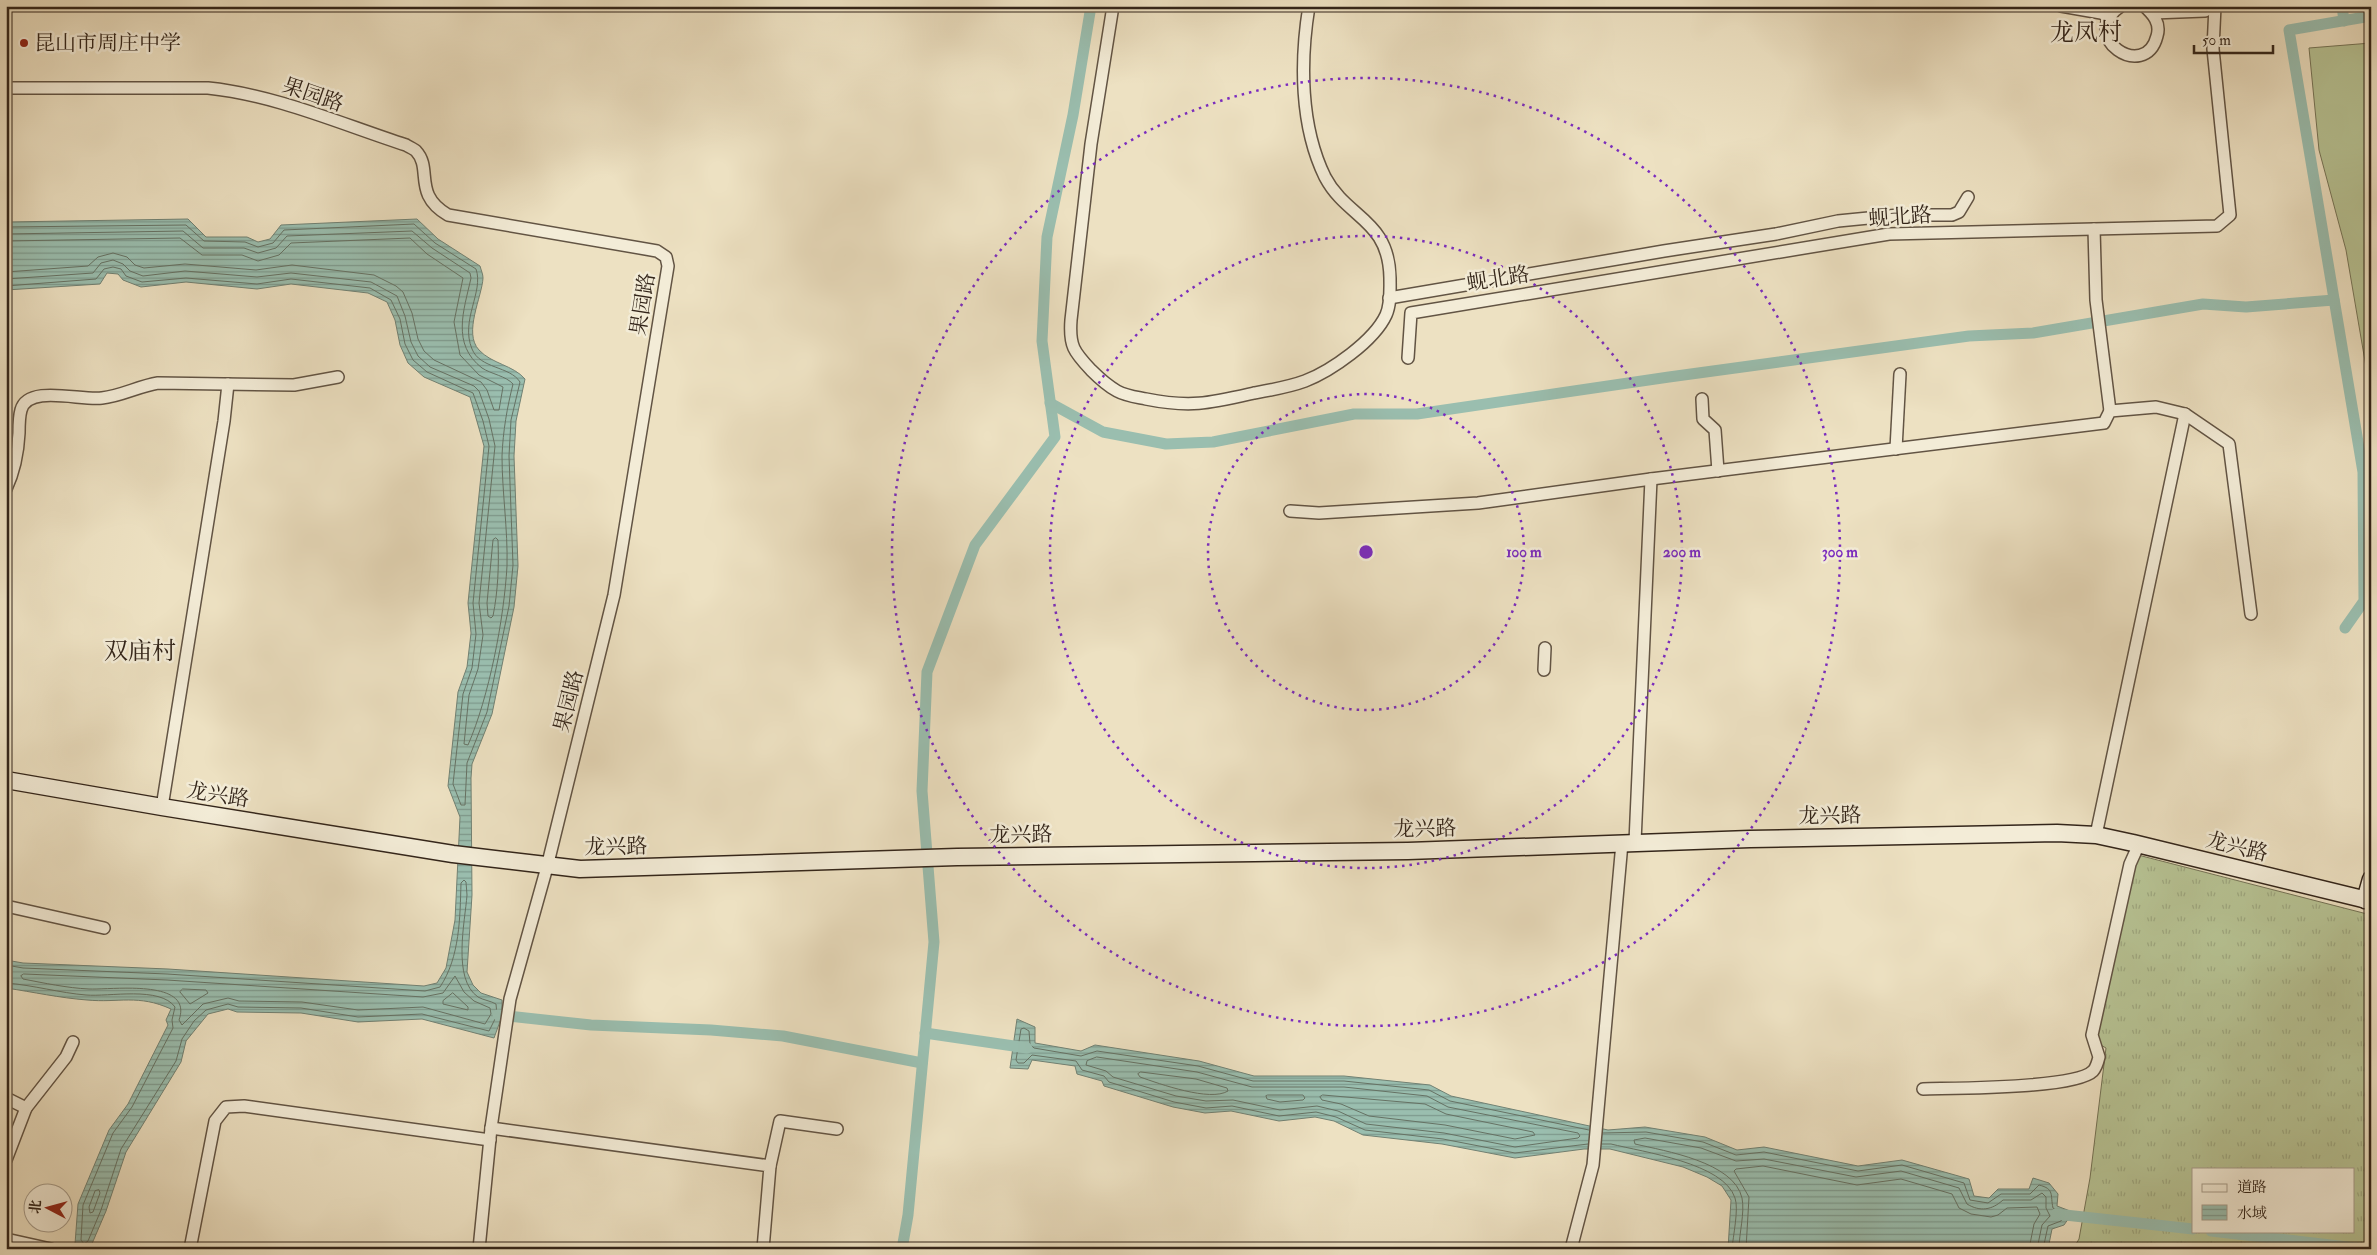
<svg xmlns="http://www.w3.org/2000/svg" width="2377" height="1255" font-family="'IM FELL Double Pica','Noto Serif SC',serif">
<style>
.grass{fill:url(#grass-tufts);stroke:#757457;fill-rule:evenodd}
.pitch{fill:#b7c394;stroke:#757457}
.water{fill:url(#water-rules);stroke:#718173}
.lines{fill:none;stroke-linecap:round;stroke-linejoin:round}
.shore{stroke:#667264;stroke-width:1}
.canal{stroke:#9abeaf;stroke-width:11}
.street-casing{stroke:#625444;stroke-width:14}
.secondary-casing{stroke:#33251a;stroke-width:19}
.street{stroke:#f3ecd7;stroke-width:11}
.secondary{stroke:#f3ecd7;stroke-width:16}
.ring{fill:none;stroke:#7b2cbf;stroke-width:2.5;stroke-dasharray:2.5 5}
.poi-dot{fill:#8f2418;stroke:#f3ecd7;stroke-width:2}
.labels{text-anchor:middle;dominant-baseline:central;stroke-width:5;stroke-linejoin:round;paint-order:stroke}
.poi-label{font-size:21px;fill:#33251a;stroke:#f3ecd7;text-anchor:start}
.street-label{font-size:21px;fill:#33251a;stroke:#f3ecd7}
.quarter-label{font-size:24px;fill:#33251a;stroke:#f3ecd7}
.centre{fill:#7b2cbf;stroke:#f3ecd7;stroke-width:2.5}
.ring-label{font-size:15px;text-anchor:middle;font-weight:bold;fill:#7b2cbf;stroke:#f3ecd7;stroke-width:5;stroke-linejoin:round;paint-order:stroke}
</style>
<defs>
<pattern id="grass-tufts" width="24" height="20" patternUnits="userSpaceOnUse" patternTransform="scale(1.25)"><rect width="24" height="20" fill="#b7c394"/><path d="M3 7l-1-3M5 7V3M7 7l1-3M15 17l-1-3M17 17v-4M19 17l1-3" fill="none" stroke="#9ea77f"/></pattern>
<pattern id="water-rules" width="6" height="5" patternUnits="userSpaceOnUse" patternTransform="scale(1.25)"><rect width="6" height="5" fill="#9abeaf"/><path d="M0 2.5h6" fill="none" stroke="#7e9a8e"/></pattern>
</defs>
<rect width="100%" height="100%" fill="#ede1c2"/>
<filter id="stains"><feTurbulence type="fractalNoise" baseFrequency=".004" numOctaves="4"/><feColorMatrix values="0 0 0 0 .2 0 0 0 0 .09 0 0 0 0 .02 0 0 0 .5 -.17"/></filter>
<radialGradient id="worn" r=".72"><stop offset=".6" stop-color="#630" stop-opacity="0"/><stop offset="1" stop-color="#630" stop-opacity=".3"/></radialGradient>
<path class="grass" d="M 2138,855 L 2371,915 L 2371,1249 L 2073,1249 L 2079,1239 L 2090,1178 L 2106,1048 L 2092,1040 ZM 2193,1169 L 2353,1169 L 2353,1231 L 2193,1231 Z"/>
<polygon class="pitch" points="2371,43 2371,374 2366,367 2346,250 2319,150 2309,48"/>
<g class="water">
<path d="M 188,219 L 206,237 L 247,237 L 258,242 L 270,239 L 281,225 L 417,219 L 438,239 L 480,266 C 481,270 483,274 483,278 C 482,297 463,333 479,350 C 492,364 513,365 525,379 L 516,421 L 514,456 L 518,566 L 514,607 L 492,714 L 472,764 L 471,778 L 472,895 L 467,972 L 473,985 L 481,993 L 502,1000 L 502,1016 L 494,1038 L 422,1019 L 358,1022 L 301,1013 L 237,1012 L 228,1009 L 208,1014 L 186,1041 L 181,1062 L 126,1152 L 106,1211 L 91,1246 L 80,1248 L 75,1244 L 78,1204 L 109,1130 L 128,1104 L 168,1025 L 166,1020 L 171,1009 C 138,994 119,1003 87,1000 C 60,998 33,992 6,988 L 6,960 L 23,963 L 168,969 L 424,986 L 437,983 L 446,968 L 455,920 L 460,817 L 448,786 L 458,692 L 467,667 L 471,633 L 468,603 L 484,446 L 470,397 L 424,377 L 408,363 L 400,345 L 395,320 L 387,302 L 368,293 L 291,284 L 257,289 L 186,282 L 141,287 L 123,280 L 118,274 L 107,273 L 100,284 L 6,290 L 6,222 Z"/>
<polygon points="1017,1019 1035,1027 1035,1043 1081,1051 1095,1045 1199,1061 1254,1076 1344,1076 1430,1085 1451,1096 1608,1130 1645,1127 1705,1137 1737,1150 1764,1147 1858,1166 1902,1160 1969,1179 1974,1196 1989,1198 1998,1189 2029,1189 2033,1178 2049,1183 2058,1194 2057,1206 2070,1211 2071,1215 2064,1225 2052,1229 2048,1249 1728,1249 1731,1200 1722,1186 1707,1177 1683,1167 1610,1149 1584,1149 1515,1158 1442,1144 1363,1135 1334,1121 1315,1117 1279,1121 1231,1111 1205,1113 1173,1107 1104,1086 1102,1081 1077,1074 1075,1066 1032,1060 1028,1069 1010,1068"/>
</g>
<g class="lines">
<g class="shore">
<path d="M 6,227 L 186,225 L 204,241 L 245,242 L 258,247 L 273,243 L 284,230 L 414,224 L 435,243 L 476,269 C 484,292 460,320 472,349 C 480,369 510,366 520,382 L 511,420 L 509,456 L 513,565 L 509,606 L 487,712 L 467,763 L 465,805 L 461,805 L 453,784 L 463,694 L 472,668 L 476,634 L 473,603 L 489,446 L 483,421 L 473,393 L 427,372 L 413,360 L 405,344 L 400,319 L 391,300 L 370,288 L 291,279 L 257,284 L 186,278 L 142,282 L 126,276 L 121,269 L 113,267 L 104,269 L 96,279 L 6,286"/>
<path d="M 6,234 L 183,231 L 203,248 L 244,248 L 258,253 L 276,248 L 287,236 L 412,231 L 432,248 L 470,273 L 471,278 C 464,310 451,344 482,368 C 491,374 506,376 513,384 C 507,408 503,431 502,456 C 502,492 508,530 507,566 C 504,619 489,697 468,745 L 464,744 L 469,695 L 478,669 L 483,635 L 479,603 L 495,446 L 489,419 L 479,391 L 474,386 L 430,367 L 418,356 L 411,342 L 405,316 L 397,296 L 371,282 L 291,273 L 257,277 L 185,271 L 143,276 L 130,271 L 123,264 L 113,260 L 101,263 L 93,273 L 6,279"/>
<polyline points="6,241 180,238 202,255 242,255 258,261 279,255 291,243 410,238 427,254 463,278 454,322 460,355 479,375 503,387 499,410 494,410 487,390 481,382 434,360 424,351 418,339 412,313 403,292 396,286 374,275 292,265 256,270 185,264 144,268 135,265 127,257 113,253 98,257 88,266 6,272"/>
<path d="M 496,538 L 498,540 C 499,566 498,591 493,616 L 491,618 L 488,616 L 487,603 L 493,540 Z"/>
<path d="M 6,965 L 23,968 L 167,974 L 425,991 L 440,987 C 460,957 460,917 461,883 L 464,880 L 466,882 L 467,895 C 465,922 452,979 478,997 C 483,1000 491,1001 496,1004 L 497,1015 L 489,1031 L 422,1014 L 358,1017 L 301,1008 L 238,1007 L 228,1004 L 206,1010 L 194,1021 L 182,1039 L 176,1061 L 121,1149 L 101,1210 L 88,1241 L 84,1244 L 81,1240 L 83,1205 L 113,1133 L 132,1107 L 173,1028 L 172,1020 L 175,1007 C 160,986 109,997 86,995 C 60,993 33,985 6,983"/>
<path d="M 24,974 L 167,980 L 423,997 L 443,993 L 455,976 L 464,992 L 474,1001 L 490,1008 L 491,1014 L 485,1024 L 423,1007 L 358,1010 L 302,1002 L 239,1001 L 228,998 L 203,1004 L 182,1025 L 179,1020 C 194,978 111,990 89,989 C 67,988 44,983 23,979 L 21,976 Z"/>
<polygon points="183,989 206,990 208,993 190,1004 180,992"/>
<polygon points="453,993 468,1007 468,1010 443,1004 443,1001"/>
<polygon points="1097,1057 1197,1072 1252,1087 1344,1087 1427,1096 1448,1107 1578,1133 1580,1136 1578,1138 1515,1147 1444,1133 1366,1124 1338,1111 1317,1106 1280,1110 1233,1100 1206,1101 1176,1096 1113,1077 1106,1071 1086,1065 1087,1061"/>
<path d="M 1141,1072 L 1196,1079 L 1227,1088 L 1228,1091 C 1210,1102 1160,1084 1140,1077 L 1138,1074 Z"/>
<polygon points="1268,1095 1303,1095 1305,1098 1303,1100 1280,1102 1267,1099 1266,1096"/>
<polygon points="1323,1095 1425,1104 1446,1114 1533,1132 1535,1135 1515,1139 1445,1125 1369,1116 1341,1104 1322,1100 1320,1097"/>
<path d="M 1603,1133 L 1646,1132 L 1703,1142 L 1736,1155 L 1764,1152 L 1858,1171 L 1902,1165 L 1964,1183 L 1970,1200 L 1988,1203 L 2001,1194 L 2030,1194 L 2039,1185 C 2055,1189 2050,1195 2053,1208 L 2064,1216 L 2061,1221 L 2048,1226 L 2043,1249"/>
<polyline points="1588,1144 1515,1153 1443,1139 1365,1130 1336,1117 1316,1112 1279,1116 1232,1106 1206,1108 1174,1102 1109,1082 1104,1076 1082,1070 1076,1061 1032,1055 1024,1063 1018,1063 1016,1060 1021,1029 1024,1028 1029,1031 1030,1044 1034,1048 1081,1056 1097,1051 1198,1066 1253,1081 1344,1081 1429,1090 1450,1101 1589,1130"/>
<path d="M 1602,1144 L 1611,1144 C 1643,1152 1724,1163 1735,1198 C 1739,1209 1733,1236 1732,1249"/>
<polygon points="99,1190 100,1193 93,1212 90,1213 89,1207 95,1191"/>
<path d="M 1739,1249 C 1739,1233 1745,1213 1742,1198 C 1734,1162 1665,1151 1635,1144 L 1634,1140 L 1645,1138 L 1701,1148 L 1736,1161 L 1764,1159 L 1856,1177 L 1901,1171 L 1959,1188 L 1967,1204 C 1980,1212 1992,1210 2003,1200 L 2031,1200 L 2042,1193 L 2046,1197 L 2046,1208 L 2050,1216 L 2042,1225 L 2037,1249"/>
<polyline points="1746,1249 1749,1197 1734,1171 1736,1169 1763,1166 1857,1185 1901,1179 1952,1194 1959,1208 1971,1214 1991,1217 1998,1215 2007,1208 2037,1207 2040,1214 2034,1224 2029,1249"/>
</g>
<g class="canal">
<polyline points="2342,6 2344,21"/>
<polyline points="1050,403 1103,432 1166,444 1213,442 1354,414 1417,414 1669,377 1969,336 2033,333 2203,304 2246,307 2334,300"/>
<polyline points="2345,628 2364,601 2363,472 2289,30 2371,16"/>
<polyline points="498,1015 591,1025 711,1030 783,1036 922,1063"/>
<polyline points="925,1033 1027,1048"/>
<polyline points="2056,1214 2193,1229"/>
<polyline points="2211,1231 2365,1249"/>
<polyline points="902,1249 908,1215 934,942 922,791 927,672 975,545 1055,437 1042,341 1047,237 1073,115 1091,6"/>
</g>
<g class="street-casing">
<g id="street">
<path d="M 1113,6 L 1091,144 L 1071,320 C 1069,346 1074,352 1091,370 C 1098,377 1108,386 1117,391 C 1126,396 1136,397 1146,399 C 1191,408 1210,403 1254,393 C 1271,390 1289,387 1305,381 C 1331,371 1374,341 1386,315 C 1391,304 1390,289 1390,278 C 1389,219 1347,219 1325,177 C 1300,126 1300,61 1309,6"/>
<polyline points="2061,6 2101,13 2110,17"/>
<path d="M 2121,6 C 2076,36 2145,83 2157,36 C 2161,23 2153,14 2144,6"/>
<polyline points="2153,13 2205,11 2213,6"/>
<path d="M 6,88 L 208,88 C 276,95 341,124 406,145 C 409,147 414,149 416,151 C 433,169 412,194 448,215 L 657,251 L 666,257 L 668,266 L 614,595 L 547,867 L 510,999 L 491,1128 L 479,1249"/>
<polyline points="2094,229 2096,300 2110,411"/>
<polyline points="1389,298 1664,251 1776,234 1838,221 1899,215 1952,215 1959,212 1968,197"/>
<polyline points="1408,358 1411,313 1889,234 2217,226 2230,215 2213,49 2215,6"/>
<polyline points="1702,399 1703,419 1715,430 1718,471"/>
<polyline points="1896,449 1900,374"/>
<path d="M 6,489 C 15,470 18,453 19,433 C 19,425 19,417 21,410 C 28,384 81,401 102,398 C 121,396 139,386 158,383 L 294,385 L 338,377"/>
<polyline points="1290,511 1319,513 1478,503 1651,479 2104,423 2110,411 2156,407 2185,414 2229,444 2251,614"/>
<polyline points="1544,670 1545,648"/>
<polyline points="162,807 224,421 228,384"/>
<polyline points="2096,835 2185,414"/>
<polyline points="1635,842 1651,479"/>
<polyline points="6,906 104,928"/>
<path d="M 1923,1089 C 1952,1088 2075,1089 2093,1071 C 2096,1068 2098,1061 2099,1057 L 2092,1035 L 2130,864 L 2139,844"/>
<polyline points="6,1098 26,1108 6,1160"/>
<polyline points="26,1108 66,1057 73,1042"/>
<polyline points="491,1128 770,1166 763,1249"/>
<polyline points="770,1166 780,1121 837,1129"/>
<polyline points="6,1239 51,1249"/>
<polyline points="190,1249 215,1121 226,1107 244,1106 490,1140"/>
<polyline points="1571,1249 1593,1165 1622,843"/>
</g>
</g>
<g class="secondary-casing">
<g id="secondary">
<polyline points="6,780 162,807 453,854 580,869 957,857 1408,851 1750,839 2057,833 2096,835 2133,843 2371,901"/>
<polyline points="2365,900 2371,879"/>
</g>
</g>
<use href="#street" class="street"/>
<use href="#secondary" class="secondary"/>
</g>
<g class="ring">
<circle cx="1366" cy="552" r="158"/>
<circle cx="1366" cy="552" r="316"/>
<circle cx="1366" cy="552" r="474"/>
</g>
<circle class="poi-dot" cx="24" cy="43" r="5"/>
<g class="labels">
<g class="poi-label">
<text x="34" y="43">昆山市周庄中学</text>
</g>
<g class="street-label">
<text transform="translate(313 95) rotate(19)">果园路</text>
<text transform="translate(1900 217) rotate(-4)">蚬北路</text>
<text transform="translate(1498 279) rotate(-9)">蚬北路</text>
<text transform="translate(643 304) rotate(-81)">果园路</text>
<text transform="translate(569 701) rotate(-76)">果园路</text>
<text transform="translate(218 795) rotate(9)">龙兴路</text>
<text transform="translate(1830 816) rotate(-1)">龙兴路</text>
<text transform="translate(1425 829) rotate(-1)">龙兴路</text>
<text transform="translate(1021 835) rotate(-1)">龙兴路</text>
<text transform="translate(616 847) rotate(-1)">龙兴路</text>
<text transform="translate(2237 847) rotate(14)">龙兴路</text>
</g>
<g class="quarter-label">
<text x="2086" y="32">龙凤村</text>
<text x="140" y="651">双庙村</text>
</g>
</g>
<circle cx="1366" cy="552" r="8" class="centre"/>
<g class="ring-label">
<text x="1524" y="557">100 m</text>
<text x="1682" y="557">200 m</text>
<text x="1840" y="557">300 m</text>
</g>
<rect width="2377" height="1255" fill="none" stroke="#ede1c2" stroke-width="25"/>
<rect x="8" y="8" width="2362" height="1240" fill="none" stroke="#33251a" stroke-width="2.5"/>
<rect x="12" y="12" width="2352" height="1230" fill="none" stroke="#33251a"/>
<rect x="2192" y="1168" width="162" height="65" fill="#f3ecd7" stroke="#a69c8b"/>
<rect x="2202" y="1184" width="25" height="8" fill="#f3ecd7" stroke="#a69c8b"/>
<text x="2237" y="1192" font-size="15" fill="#33251a">道路</text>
<rect x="2202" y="1205" width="25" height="15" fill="url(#water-rules)" stroke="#a69c8b"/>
<text x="2237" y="1218" font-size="15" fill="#33251a">水域</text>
<g transform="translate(48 1208) rotate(276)"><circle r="24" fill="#f3ecd7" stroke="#a69c8b"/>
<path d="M0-4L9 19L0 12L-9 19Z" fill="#8f2418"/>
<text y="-8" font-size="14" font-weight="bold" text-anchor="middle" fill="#33251a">北</text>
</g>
<path d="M2194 45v8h79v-8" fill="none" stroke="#33251a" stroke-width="2.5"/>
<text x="2202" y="45" font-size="15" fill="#33251a" stroke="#f3ecd7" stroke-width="4" paint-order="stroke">50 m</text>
<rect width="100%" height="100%" filter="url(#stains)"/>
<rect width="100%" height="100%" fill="url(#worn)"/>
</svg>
